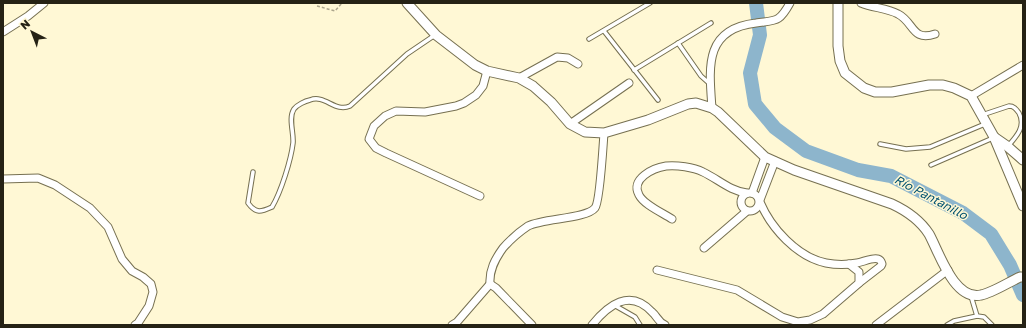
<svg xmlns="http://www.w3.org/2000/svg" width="1026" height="328" font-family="'Golos Text',sans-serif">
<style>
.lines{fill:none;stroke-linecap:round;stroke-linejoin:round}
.river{stroke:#8db5cc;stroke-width:14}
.lane-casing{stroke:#767051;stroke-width:5.5}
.street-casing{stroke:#767051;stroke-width:9}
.secondary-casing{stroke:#767051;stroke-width:11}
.path{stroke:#aca68c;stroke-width:1.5;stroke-dasharray:3 2;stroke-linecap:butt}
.lane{stroke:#fff;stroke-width:3.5}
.street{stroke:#fff;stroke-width:7}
.secondary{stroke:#fff;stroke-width:9}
.labels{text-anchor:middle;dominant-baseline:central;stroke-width:3;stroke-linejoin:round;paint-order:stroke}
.water-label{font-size:12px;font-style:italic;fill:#005170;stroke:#fff8d5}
</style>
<rect width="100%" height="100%" fill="#fff8d5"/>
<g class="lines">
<polyline class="river" points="756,3 760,35 750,73 755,104 775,128 806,151 858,170 891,176 963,213 991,234 1010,265 1023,295"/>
<g class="lane-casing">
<g id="lane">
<polyline points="604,31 658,100"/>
<polyline points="589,39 650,3"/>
<polyline points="678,43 701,76 710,84"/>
<polyline points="634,70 711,23"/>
<path d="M 982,115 L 1009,106 C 1014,106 1016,109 1019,113 C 1026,126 1017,136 1008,146"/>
<polyline points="880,144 906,149 930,147 985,124"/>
<polyline points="931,165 993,138"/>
<path d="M 253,172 L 248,203 C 256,214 261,212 272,207 C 281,192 291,160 293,143 C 294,133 288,118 294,109 C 297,105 305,101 310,100 C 325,94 335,113 350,106 L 407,54 L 435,35"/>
<polyline points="971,296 977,316 984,317 992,325"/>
<polyline points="614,305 635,317 640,325"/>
<polyline points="947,325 954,321 977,316"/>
</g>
</g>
<g class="street-casing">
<g id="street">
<path d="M 861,3 C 873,8 887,8 898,14 C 914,22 912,42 935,34"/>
<polyline points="3,32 28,16 44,3"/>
<polyline points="519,78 557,57 568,58 578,64"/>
<polyline points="971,96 1023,65"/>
<path d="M 712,108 C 709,67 704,29 756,23 C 776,20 779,23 790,3"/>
<polyline points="570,124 629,83"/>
<polyline points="3,179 38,178 55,185 90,208 108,227 122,259 132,271 143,277 151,284 153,292 149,306 138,323 135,325"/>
<circle cx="750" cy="202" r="9"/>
<polyline points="752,193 765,157"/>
<polyline points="480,196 386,153 376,148 369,139 374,126 385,116 396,111 425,112 456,106 464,103 476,95 483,86 487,71"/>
<polyline points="760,200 775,161"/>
<path d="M 760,202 C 771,228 797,257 826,263 C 836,265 847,265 857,263 C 863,262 873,257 878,259 C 881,260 881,261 882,264 L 881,266 L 859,283"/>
<path d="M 672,219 C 663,213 644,205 639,195 C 630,179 653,168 666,166 C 677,165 693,167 703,172 C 718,179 730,191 747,193"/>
<polyline points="704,248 747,211"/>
<polyline points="657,270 737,290 782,317 798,322 810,320 823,314 859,283 859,272 849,264"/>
<path d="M 490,284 C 489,270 495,259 503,248 C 510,240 519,232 528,226 C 544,218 586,219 595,208 C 600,202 603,146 604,133"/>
<polyline points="452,325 457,322 490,284 496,288 532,325"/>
<path d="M 592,325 C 608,305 630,288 652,312 C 657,316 658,322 665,325"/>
<polyline points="876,325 948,270"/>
</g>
</g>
<g class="secondary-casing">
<g id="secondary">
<path d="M 407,3 L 436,35 L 475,65 L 487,71 L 519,78 L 533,86 L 551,102 L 570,124 L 585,132 L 604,133 L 648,120 L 688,104 L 696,103 L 712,108 L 718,112 L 765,157 L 794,170 L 892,204 C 907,211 920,220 929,234 C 939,252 954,301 981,295 C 992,293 1009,282 1020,277 L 1023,277"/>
<polyline points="838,3 838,46 840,61 845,73 864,88 875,92 892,92 929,85 943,85 954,88 971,96 994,137 1023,206"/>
<polyline points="994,137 1007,146 1023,160"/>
</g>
</g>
<polyline class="path" points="317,6 335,11 342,3"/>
<use href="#lane" class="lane"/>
<use href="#street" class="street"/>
<use href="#secondary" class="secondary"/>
</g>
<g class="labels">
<g class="water-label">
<text transform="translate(931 197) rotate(28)">Río Pantanillo</text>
</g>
</g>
<rect width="1026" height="328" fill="none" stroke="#252215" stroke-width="8"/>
<g transform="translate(32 32) rotate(318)" stroke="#fff8d5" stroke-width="3" paint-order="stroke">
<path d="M0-3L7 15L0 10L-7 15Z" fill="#252215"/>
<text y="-6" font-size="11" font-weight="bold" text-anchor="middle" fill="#252215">N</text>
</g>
</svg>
